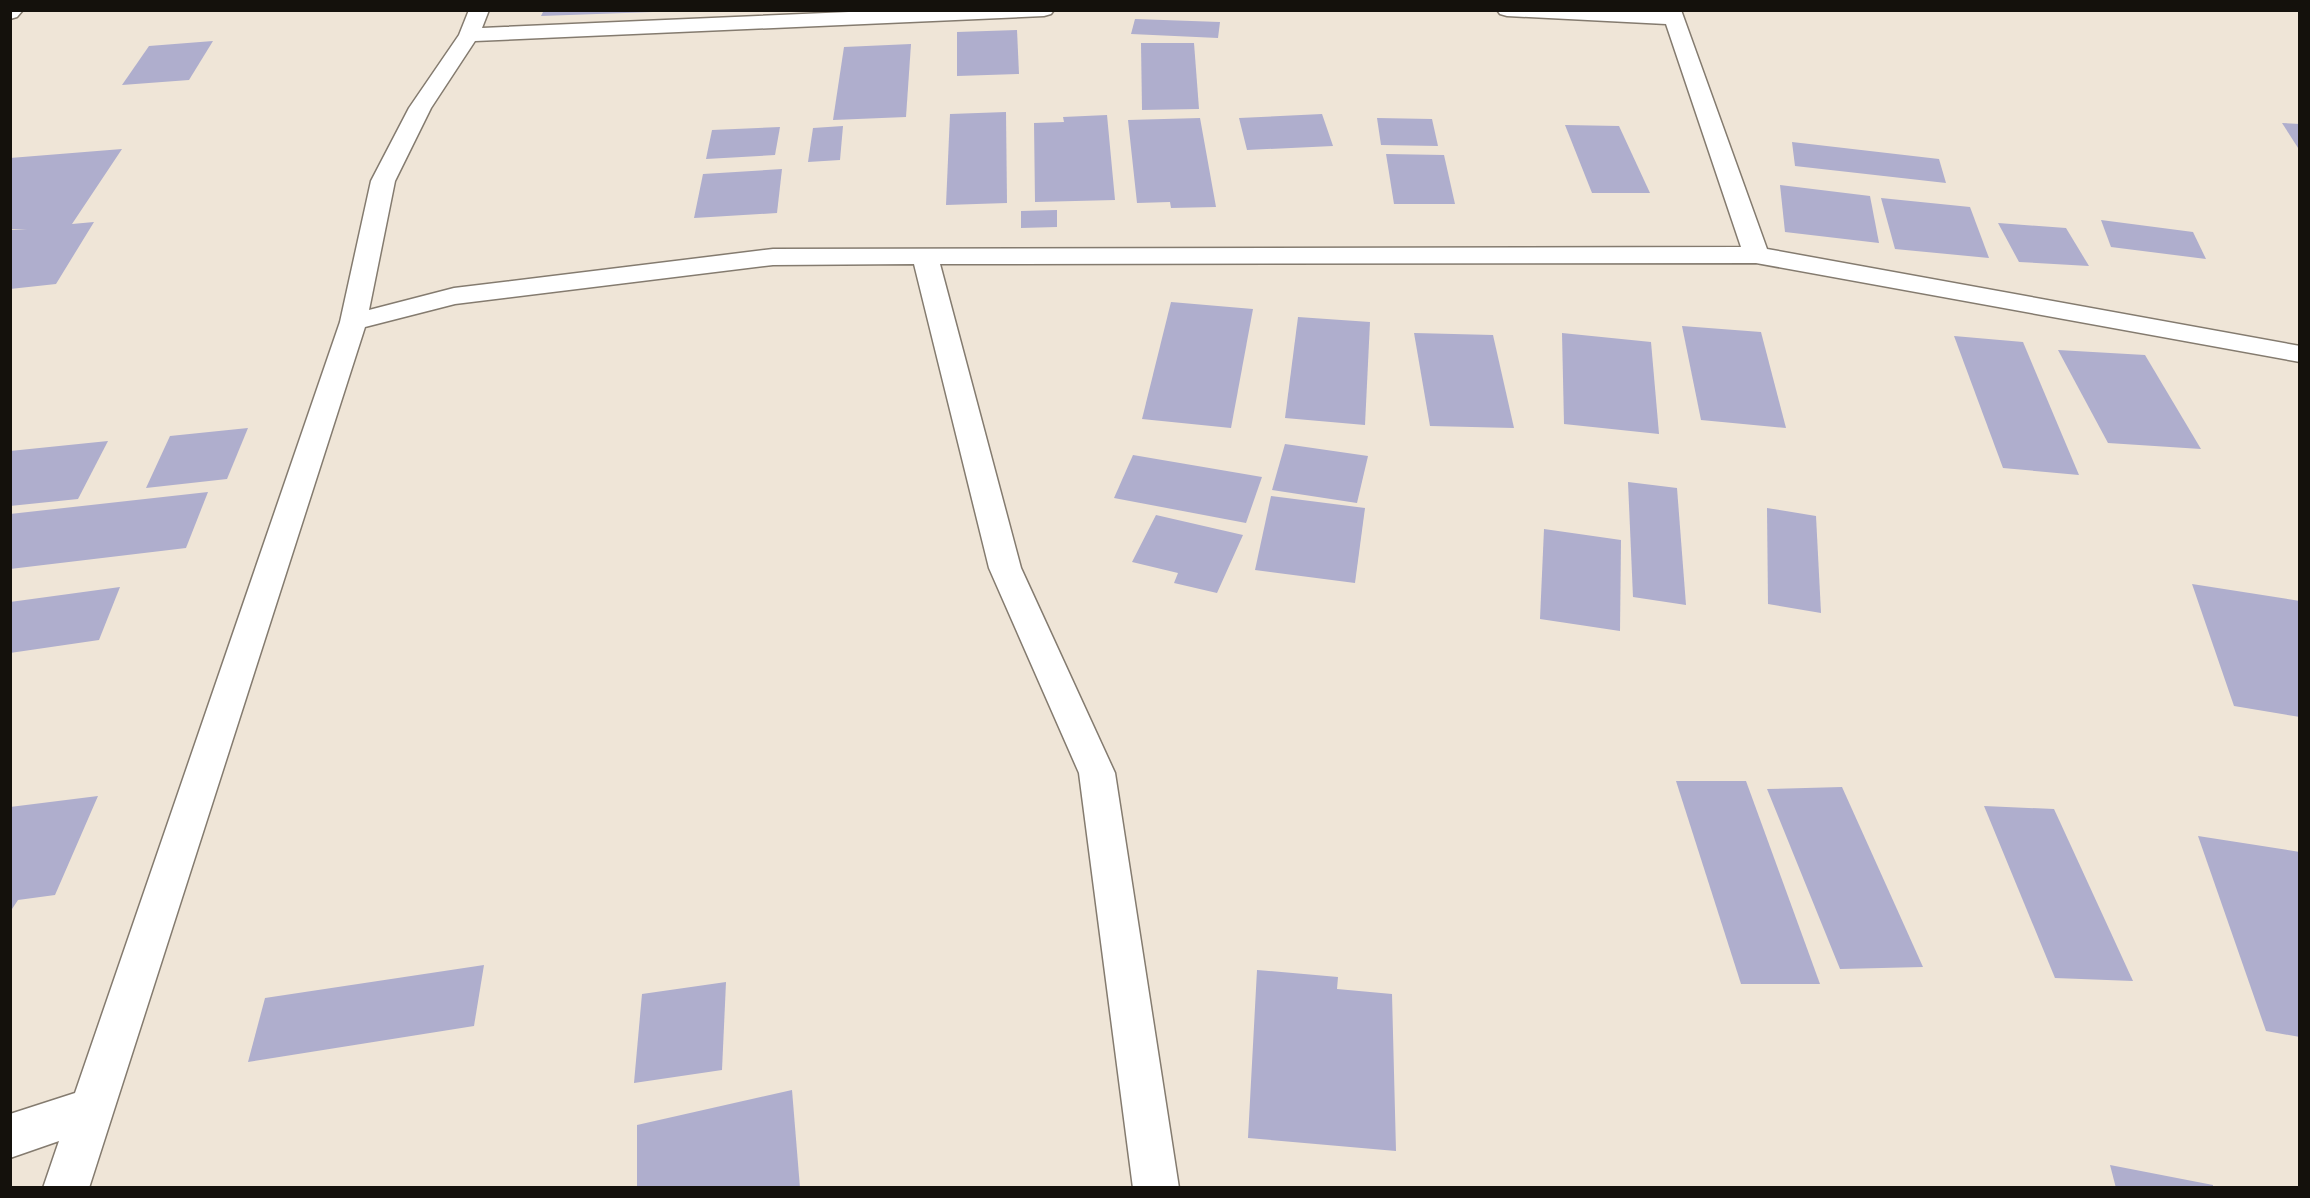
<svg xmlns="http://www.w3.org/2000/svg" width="2310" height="1198" font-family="Lora,serif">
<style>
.building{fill:#afaecd}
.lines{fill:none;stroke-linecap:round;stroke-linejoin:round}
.minor-casing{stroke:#847b6f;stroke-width:3}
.minor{fill:#fff;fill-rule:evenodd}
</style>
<rect width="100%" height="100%" fill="#efe5d7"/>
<g class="building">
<polygon points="544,10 653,10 653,12 541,16"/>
<polygon points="1135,19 1220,22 1218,38 1131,34"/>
<polygon points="1017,30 1019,74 957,76 957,32"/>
<polygon points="213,41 189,80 122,85 149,46"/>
<polygon points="1141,43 1194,43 1199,109 1142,110"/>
<polygon points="911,44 906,117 833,120 844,47"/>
<polygon points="1006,112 1007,203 946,205 950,114"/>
<polygon points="1322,114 1333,146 1247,150 1239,118"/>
<polygon points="1107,115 1115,200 1035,202 1034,123 1064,122 1063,117"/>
<polygon points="1200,118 1216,207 1171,208 1170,202 1137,203 1128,120"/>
<polygon points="1377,118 1432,119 1438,146 1381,145"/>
<polygon points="2282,123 2300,124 2300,151"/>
<polygon points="1565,125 1619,126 1650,193 1592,193"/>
<polygon points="843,126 840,160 808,162 813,128"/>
<polygon points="780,127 775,155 706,159 712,130"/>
<polygon points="1792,142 1939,159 1946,183 1795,166"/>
<polygon points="122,149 72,224 94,222 56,284 10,289 10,230 27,229 10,229 10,158"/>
<polygon points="1386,154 1444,155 1455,204 1394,204"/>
<polygon points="782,169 777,213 694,218 703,174"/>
<polygon points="1780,185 1870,196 1879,243 1785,232"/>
<polygon points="1881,198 1970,207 1989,258 1895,249"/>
<polygon points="1057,210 1057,227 1021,228 1021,211"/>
<polygon points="2101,220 2193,232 2206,259 2111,247"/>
<polygon points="1998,223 2066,228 2089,266 2019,262"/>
<polygon points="1171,302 1253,309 1231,428 1142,419"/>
<polygon points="1298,317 1370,322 1365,425 1285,418"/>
<polygon points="1682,326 1761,332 1786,428 1701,420"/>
<polygon points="1414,333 1493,335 1514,428 1430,426"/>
<polygon points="1562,333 1651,342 1659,434 1564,424"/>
<polygon points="1954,336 2023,342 2079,475 2003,468"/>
<polygon points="2058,350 2145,355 2201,449 2108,443"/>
<polygon points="248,428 227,479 146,488 170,436"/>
<polygon points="108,441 78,499 10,506 10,451"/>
<polygon points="1285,444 1368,456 1357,503 1272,490"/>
<polygon points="1133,455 1262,477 1246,523 1114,498"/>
<polygon points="1628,482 1677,488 1686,605 1633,597"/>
<polygon points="208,492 186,548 10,569 10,514"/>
<polygon points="1271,496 1365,508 1355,583 1255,570"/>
<polygon points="1767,508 1816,516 1821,613 1768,604"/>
<polygon points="1156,515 1243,535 1217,593 1174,583 1178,573 1132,562"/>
<polygon points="1544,529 1621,540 1620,631 1540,619"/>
<polygon points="2192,584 2300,601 2300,717 2234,706"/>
<polygon points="120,587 99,640 10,653 10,602"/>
<polygon points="1676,781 1746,781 1820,984 1741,984"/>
<polygon points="1842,787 1923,967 1840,969 1767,789"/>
<polygon points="98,796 55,895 18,900 10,912 10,807"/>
<polygon points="1984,806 2054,809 2133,981 2055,978"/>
<polygon points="2198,836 2300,852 2300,1037 2266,1031"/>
<polygon points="484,965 474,1026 248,1062 265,998"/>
<polygon points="1257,970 1338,977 1337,989 1392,994 1396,1151 1248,1138"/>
<polygon points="726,982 722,1070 634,1083 642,994"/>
<polygon points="792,1090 800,1188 637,1188 637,1125"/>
<polygon points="2110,1165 2213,1185 2213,1188 2116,1188"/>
</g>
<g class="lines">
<g class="minor-casing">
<g id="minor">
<polygon points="10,10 23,10 17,17 10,19"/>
<polygon points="469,10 489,10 482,28 895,10 1054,10 1051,14 1044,16 475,41 431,108 395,181 369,310 454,288 773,249 1741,247 1666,24 1507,16 1500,14 1497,10 1681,10 1767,249 2300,346 2300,362 1756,263 940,264 1021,568 1115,773 1179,1188 1133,1188 1079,773 989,568 914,264 773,265 455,304 365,327 89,1188 43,1188 59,1141 10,1158 10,1114 75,1093 340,322 371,181 409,108 459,35"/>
</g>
</g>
<use href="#minor" class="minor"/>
</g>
<rect width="2310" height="1198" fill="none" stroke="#14110c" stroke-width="24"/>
</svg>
